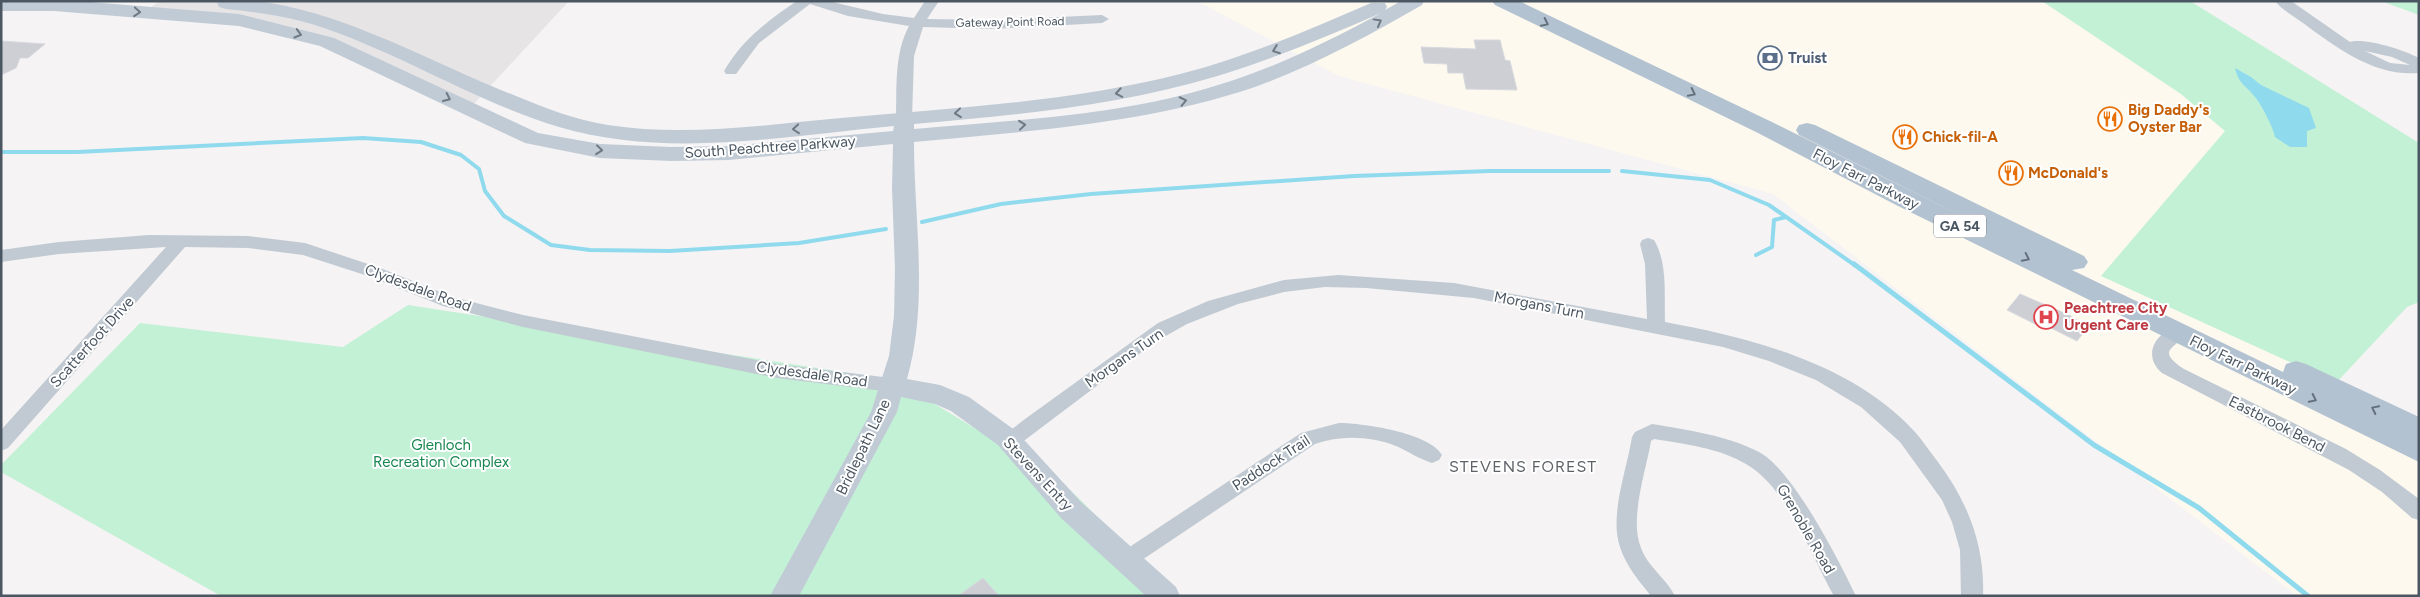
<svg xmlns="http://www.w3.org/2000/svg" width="2420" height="597" font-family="Figtree,sans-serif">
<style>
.commercial{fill:#fdf9ef}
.education{fill:#e6e4e5}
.green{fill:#c3f1d5}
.water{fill:#90daee}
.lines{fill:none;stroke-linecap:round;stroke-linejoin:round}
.stream-far1{stroke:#90daee;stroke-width:4}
.stream{stroke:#90daee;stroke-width:5}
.building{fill:#cdcfd5;stroke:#d7d9de}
.street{fill:#c1cad2;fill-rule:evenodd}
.secondary{fill:#c1cbd6;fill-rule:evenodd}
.primary{fill:#b3c2d1;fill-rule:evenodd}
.oneway{stroke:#6e7984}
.oneway2{stroke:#64717d}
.labels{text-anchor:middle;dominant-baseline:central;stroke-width:4;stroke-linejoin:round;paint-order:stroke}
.far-street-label{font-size:12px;fill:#4a5661;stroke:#fff}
.shield{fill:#fff;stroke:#808990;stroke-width:1}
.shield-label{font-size:14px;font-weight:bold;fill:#4a5661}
.service-label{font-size:15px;font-weight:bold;fill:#4e5e75;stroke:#fff;text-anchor:start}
.food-label{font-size:15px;font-weight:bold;fill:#c56008;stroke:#fff;text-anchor:start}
.street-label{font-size:15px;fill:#4a5661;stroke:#fff}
.health-label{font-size:15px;font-weight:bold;fill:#be3a42;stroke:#fff;text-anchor:start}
.park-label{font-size:15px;fill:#17864f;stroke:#fff}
.neighbourhood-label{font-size:16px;letter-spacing:1px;fill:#5f6368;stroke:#fff}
</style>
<rect width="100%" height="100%" fill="#f5f3f3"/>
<polygon class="commercial" points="1197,1 2042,1 2181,94 2225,131 2102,276 2336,383 2419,424 2419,596 2297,596 1773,194 1339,76"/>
<polygon class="education" points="160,1 569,1 469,109 327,42 272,28 143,12"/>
<g class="green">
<polygon points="2042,1 2190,1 2419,143 2419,302 2407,307 2336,383 2101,276 2225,131 2181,94"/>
<polygon points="2381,1 2419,1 2419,15"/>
<polygon points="408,305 895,380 1059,479 1178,596 221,596 1,472 1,465 140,323 343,347"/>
</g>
<path class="water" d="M 2235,68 L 2251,77 L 2261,85 L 2309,108 L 2316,128 L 2307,131 L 2307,147 L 2290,147 L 2275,137 C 2274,129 2261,104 2255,97 C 2246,85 2239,85 2235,68 Z"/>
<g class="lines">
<g class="stream-far1">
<polyline points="1,152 77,152 363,138 421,142 461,155 479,169 485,191 504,216 551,245 590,250 670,251 799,243 886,229"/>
<polyline points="1622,171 1710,180 1769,205 1856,266"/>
<polyline points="922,222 1001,204 1091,194 1354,176 1490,171 1609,171"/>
<polyline points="1756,255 1772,247 1774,220 1786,217"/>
</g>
<polyline class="stream" points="1854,264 2094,445 2199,508 2308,596"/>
</g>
<g class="building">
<polygon points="1474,40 1500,40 1505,60 1510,61 1517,90 1466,89 1463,73 1448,73 1447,64 1424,63 1421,47 1476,49"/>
<polygon points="1,41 45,44 28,58 20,58 16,68 1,75"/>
<polygon points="2020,294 2069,315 2088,327 2077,341 2045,325 2043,328 2007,310"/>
<polygon points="983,578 999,596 958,596"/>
</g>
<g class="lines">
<g class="street">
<path d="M 797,1 L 828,1 L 883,14 L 914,18 L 925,1 L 939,1 L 927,19 L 993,20 L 1102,15 L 1109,19 L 1102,23 L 993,29 L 923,27 L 914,56 L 912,118 L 904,123 L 896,118 C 897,87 894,54 909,26 L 848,16 L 810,4 L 759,43 L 736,74 L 726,74 L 724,71 C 742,40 767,21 797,1 Z"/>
<path d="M 2275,1 L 2291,1 L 2350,42 C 2364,37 2405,50 2419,58 L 2419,73 C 2375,77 2337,48 2303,23 C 2294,16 2282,10 2275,1 ZM 2365,51 L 2392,57 L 2410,65 L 2390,63 Z"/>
<polygon points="149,235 248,236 305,243 380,268 453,297 523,315 777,364 891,378 898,380 900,385 898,390 891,392 777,378 523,327 443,306 368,276 303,255 248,248 185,247 8,448 1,451 1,430 166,247 59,254 1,262 1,250 59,242"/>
<path d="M 1648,238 L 1654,240 C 1668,263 1664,296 1665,322 C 1752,338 1853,364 1915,432 C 1923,441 1930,452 1938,462 C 1968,502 1985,546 1983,596 L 1961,596 L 1960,550 L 1952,522 L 1942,500 L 1900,442 L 1861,407 L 1816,380 L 1769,361 L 1723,347 L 1474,298 L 1366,288 L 1325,287 L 1284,292 L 1238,304 L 1187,324 L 1155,342 L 1017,446 L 1010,449 L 1003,446 L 1000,441 L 1003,436 L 1025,419 L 1158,323 L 1208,301 L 1284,280 L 1338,275 L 1454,283 L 1647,319 L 1645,264 L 1640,244 L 1642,240 Z"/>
<path d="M 2177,326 L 2183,328 L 2186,333 C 2177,349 2154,349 2184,369 L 2346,449 L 2380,470 L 2419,499 L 2419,520 L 2412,518 L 2382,492 L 2349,470 L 2162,373 C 2142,356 2155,333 2177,326 Z"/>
<path d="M 1339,423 C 1363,423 1430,433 1442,455 L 1439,460 L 1432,463 C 1419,459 1408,451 1396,446 C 1370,436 1341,435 1315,444 L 1133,566 L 1126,569 L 1119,566 L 1116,560 L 1119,554 L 1301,433 Z"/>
<path d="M 1652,424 C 1687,430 1726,435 1759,452 C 1793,470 1838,559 1856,596 L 1834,596 C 1811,556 1787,487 1746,464 C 1719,448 1685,444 1654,439 L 1651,441 C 1646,471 1629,519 1641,548 C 1648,567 1666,578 1675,596 L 1651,596 C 1639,581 1626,566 1620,547 C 1609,516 1627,469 1632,437 L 1635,432 Z"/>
</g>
<path class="secondary" d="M 1,1 L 77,1 L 239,14 L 334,38 L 538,133 L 600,144 L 671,147 L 729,146 L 893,131 L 894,126 C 783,136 668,159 559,127 C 475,102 399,52 315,25 C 286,16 256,12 226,9 L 219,7 L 217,3 C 231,0 254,1 270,3 C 357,18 434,64 516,96 C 546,108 575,120 608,125 C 685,137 764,125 841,118 C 954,108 1070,102 1180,74 C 1246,57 1309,30 1371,3 L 1385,3 L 1387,7 L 1385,10 L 1401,1 L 1424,1 L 1422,5 C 1368,36 1313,66 1255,87 C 1145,124 1029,131 914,142 C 914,220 929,302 907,379 L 940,385 L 969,397 L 1016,431 L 1081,502 L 1176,587 L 1180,596 L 1146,596 L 1061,518 L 998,445 L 951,411 L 935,404 L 901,397 L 897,412 L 799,596 L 770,596 L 871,412 L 889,356 L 894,316 L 895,269 L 892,188 L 893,144 L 729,160 L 671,161 L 600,158 L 525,143 L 320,46 L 239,26 L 54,11 L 1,11 ZM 1381,13 C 1329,41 1275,68 1218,85 C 1120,116 1015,120 914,129 L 914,124 C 1015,115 1117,106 1214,77 C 1271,60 1326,37 1381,13 Z"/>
<polygon class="primary" points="1492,1 1519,1 1774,123 1992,231 1799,135 1796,130 1799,125 1807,123 1815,125 2084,256 2088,262 2084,268 2072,270 2283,372 2286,364 2296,361 2306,364 2419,417 2419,462 1898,206 1758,133 1495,5"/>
</g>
<defs><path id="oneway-chevron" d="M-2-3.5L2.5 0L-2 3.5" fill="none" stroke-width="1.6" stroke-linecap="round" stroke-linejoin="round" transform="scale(1.25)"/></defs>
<g class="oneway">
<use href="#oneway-chevron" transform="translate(137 12) rotate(5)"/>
<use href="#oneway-chevron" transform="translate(1378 22) rotate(-29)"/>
<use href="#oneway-chevron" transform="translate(298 34) rotate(16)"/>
<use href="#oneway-chevron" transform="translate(1276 50) rotate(159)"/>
<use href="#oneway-chevron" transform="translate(1119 93) rotate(170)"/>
<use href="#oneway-chevron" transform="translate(447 98) rotate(25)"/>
<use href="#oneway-chevron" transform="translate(1183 101) rotate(-12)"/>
<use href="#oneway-chevron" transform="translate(958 113) rotate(174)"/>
<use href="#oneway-chevron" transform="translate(1022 125) rotate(-6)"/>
<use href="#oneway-chevron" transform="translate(796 129) rotate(175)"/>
<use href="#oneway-chevron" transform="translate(599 150) rotate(6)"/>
</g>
<g class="oneway2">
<use href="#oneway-chevron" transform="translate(1545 23) rotate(26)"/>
<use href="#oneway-chevron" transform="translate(1692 93) rotate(26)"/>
<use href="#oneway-chevron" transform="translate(2026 258) rotate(26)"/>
<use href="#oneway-chevron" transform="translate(2313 399) rotate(26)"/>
<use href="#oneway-chevron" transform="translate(2375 409) rotate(-154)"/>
</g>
<defs>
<g id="bank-ring" transform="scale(1.25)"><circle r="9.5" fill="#fff" stroke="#5c6f8a" stroke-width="1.5"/><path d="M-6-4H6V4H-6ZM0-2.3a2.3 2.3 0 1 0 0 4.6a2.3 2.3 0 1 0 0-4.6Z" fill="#5c6f8a"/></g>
<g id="restaurant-ring" transform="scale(1.25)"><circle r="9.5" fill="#fff" stroke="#e8710a" stroke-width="1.5"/><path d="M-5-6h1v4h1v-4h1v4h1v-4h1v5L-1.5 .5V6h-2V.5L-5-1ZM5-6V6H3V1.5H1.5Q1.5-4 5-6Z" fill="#e8710a"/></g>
<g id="hospital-ring" transform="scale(1.25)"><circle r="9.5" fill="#fff" stroke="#e0444e" stroke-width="1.5"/><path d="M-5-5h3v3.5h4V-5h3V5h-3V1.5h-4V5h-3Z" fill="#e0444e"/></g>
</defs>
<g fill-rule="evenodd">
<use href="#bank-ring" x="1770" y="58"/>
<use href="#restaurant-ring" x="2110" y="119"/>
<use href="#restaurant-ring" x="1905" y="137"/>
<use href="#restaurant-ring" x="2011" y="173"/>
<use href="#hospital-ring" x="2046" y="317"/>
</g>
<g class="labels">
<g class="far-street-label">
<text transform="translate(1010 22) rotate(-1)">Gateway Point Road</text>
</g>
<rect class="shield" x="1934" y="214.5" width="52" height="23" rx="4"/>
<g class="shield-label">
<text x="1960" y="226">GA 54</text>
</g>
<g class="service-label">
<text x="1788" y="58">Truist</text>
</g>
<g class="food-label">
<text x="2128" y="110">Big Daddy's<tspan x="2128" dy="17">Oyster Bar</tspan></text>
<text x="1922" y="137">Chick-fil-A</text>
<text x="2028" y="173">McDonald's</text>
</g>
<g class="street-label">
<text transform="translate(770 147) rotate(-4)">South Peachtree Parkway</text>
<text transform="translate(1866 179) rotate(27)">Floy Farr Parkway</text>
<text transform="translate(418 288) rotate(20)">Clydesdale Road</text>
<text transform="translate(1539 305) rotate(11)">Morgans Turn</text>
<text transform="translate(92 342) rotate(-48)">Scatterfoot Drive</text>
<text transform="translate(1124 358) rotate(-35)">Morgans Turn</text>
<text transform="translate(2243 365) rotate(26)">Floy Farr Parkway</text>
<text transform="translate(812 374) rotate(8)">Clydesdale Road</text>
<text transform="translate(2277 424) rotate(27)">Eastbrook Bend</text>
<text transform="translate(863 447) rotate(-64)">Bridlepath Lane</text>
<text transform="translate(1271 463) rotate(-33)">Paddock Trail</text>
<text transform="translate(1038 474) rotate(47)">Stevens Entry</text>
<text transform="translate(1806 529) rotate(60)">Grenoble Road</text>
</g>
<g class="health-label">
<text x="2064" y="308">Peachtree City<tspan x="2064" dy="17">Urgent Care</tspan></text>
</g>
<g class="park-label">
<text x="441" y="445">Glenloch<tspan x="441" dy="17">Recreation Complex</tspan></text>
</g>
<g class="neighbourhood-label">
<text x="1523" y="466">STEVENS FOREST</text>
</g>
</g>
<rect width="2420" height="597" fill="none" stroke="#4a5661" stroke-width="5"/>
</svg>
